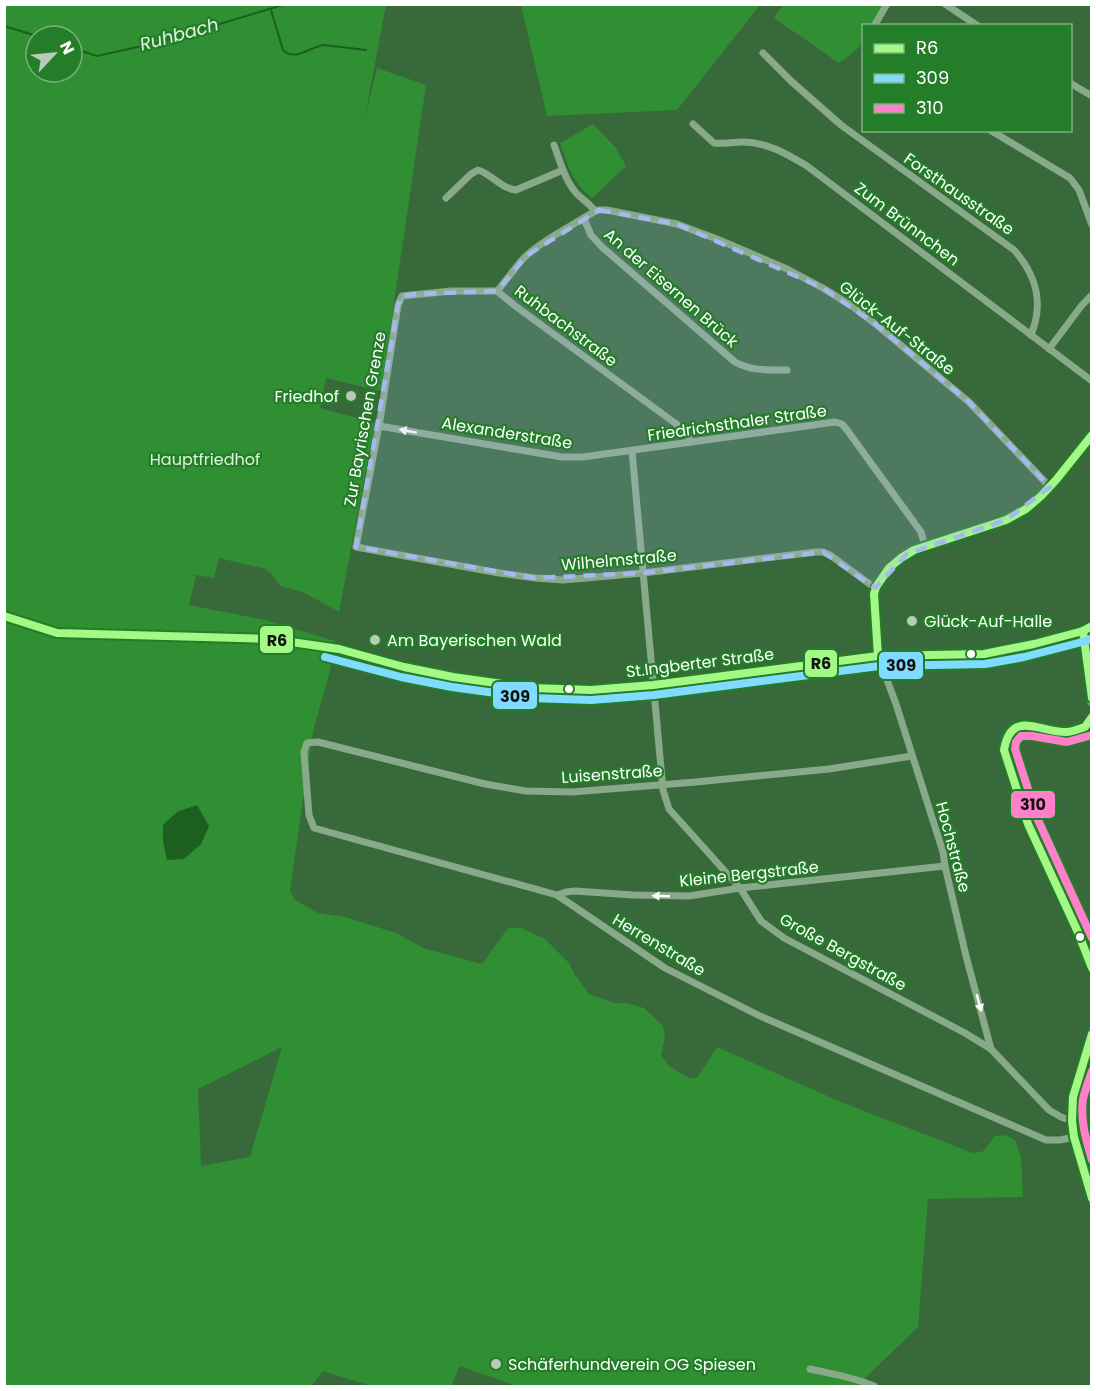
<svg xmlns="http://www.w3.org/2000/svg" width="1096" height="1391" font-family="Poppins,sans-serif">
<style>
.green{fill:#308f32;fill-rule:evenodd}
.water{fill:#1c5f1f}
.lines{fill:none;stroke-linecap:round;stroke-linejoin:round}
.stream{stroke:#1c5f1f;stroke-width:2}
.street{stroke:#89aa8a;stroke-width:7}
.secondary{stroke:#84a485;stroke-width:9}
.bus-1-casing{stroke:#247d28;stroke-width:12}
.bus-2-casing{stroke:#247d28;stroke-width:12}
.bus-3-casing{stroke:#247d28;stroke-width:12}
.bus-1{stroke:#a3f886;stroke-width:8}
.bus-2{stroke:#80dcff;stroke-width:8}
.bus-3{stroke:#ff80ca;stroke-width:8}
.oneway{fill:#fff}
.marked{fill:#a5b8ef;fill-opacity:0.2;stroke:#a5b8ef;stroke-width:4.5;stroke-dasharray:12 8;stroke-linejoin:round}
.poi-dot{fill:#b9caba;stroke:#247d28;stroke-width:2}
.bus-dot{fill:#fff;stroke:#247d28;stroke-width:2}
.labels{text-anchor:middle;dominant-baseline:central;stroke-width:4.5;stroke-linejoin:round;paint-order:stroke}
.street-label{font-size:16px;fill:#fff;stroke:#247d28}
.poi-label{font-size:16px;fill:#fff;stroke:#247d28;text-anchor:start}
.park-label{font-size:16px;fill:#d9f7da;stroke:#247d28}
.water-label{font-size:18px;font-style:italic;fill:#def7de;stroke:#247d28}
.line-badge{stroke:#247d28;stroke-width:2}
.pale-badge-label{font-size:16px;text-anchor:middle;font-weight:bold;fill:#111}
</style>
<rect width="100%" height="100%" fill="#38693a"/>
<g class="green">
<path d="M 4,5 L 386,5 L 364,122 L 377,68 L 426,85 L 381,391 L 326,378 L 320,408 L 375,423 L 339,612 L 303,592 L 280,586 L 273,575 L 265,569 L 219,558 L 214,578 L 196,575 L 189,605 L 265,620 L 335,641 L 330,671 L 313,731 L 290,891 L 295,900 L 318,913 L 345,917 L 396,933 L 423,948 L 482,964 L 508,928 L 521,928 L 545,939 L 569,963 L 575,975 L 589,994 L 614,1003 L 627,1003 L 644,1008 L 663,1026 L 665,1038 L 661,1055 L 670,1067 L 690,1078 L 697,1078 L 717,1047 L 841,1102 L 973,1153 L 984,1151 L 995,1136 L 1005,1135 L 1015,1140 L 1021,1157 L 1023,1197 L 928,1199 L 918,1327 L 857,1386 L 516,1386 L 460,1366 L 451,1386 L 371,1386 L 323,1371 L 311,1386 L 5,1386 ZM 36,36 L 72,36 L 72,72 L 36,72 ZM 282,1047 L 250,1157 L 201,1166 L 198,1089 Z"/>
<polygon points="521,5 521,4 760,5 677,110 547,116"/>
<path d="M 783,5 L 885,5 L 872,25 L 864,26 C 863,47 857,51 839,63 L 774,18 Z"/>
<path d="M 593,124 L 616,148 L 626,166 L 592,198 C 571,180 569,168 560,143 Z"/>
</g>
<polygon class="water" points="197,805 209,826 201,844 184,859 167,860 163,841 163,825 177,812"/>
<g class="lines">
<g class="stream">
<path d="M 271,10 L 283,50 C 294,62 310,47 324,45 L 366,50"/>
<polyline points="4,26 37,36"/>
<polyline points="72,48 97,56 160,42 286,4"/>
</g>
<g class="street">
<polyline points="945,4 978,26"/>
<polyline points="874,26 887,4"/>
<path d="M 763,53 L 791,81 L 841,125 L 1014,250 C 1037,276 1044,303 1031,335"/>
<polyline points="1070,83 1092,96"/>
<path d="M 693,124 L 714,143 C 723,144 733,142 743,142 C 767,142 787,154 807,166 L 1092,381"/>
<polyline points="990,130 1070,178 1079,190 1092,225"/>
<path d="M 554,145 C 560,161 565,181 577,194 C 583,200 590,204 595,211"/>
<path d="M 446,198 L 471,174 L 478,170 C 493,175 500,188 516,190 L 563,170"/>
<path d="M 584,219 L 591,235 L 602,247 L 735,362 C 751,371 769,370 787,370"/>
<path d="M 497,291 C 507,280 517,264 527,255 C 547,237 572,226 595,211 L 599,210 L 607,210 L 677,224 L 717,239 L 787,269 L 823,288 L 852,306 L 878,326 L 969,402 L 1050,487"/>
<polyline points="1049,349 1082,305 1092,295"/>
<polyline points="379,426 562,457 583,457 835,422 842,424 847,430 921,532 925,546"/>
<polyline points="691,442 687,434 679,426 514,305 497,291 451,291 402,296 398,305 380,420 356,547 499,573 535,578 563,580 643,573 816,552 823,552 830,555 875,588"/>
<polyline points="632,451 663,790 669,809 740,888 761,921 784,938 965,1033 991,1049 1049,1110 1061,1117 1072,1121"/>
<polyline points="1085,727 1092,738"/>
<polyline points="912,756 829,769 696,782 572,792 526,791 485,784 318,742 307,743 304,752 309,815 314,828 557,895 665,968 760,1016 1046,1140 1060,1140 1074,1137"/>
<polyline points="557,895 566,892 575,891 633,895 689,896 740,888 945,866"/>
<path d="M 991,1049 L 966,956 L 945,866 L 943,852 L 896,704 L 878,656 L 874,594 C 886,538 984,537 1025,510 C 1052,492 1072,460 1092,434"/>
<path d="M 810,1369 C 832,1374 854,1377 874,1386"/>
</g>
<g class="secondary">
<path d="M 4,616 L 57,633 L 271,639 L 298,642 L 339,649 L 404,667 L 453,677 L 532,688 L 564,690 L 591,690 L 653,685 L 878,656 C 913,654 949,657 984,654 C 1018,650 1051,639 1083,631 L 1092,626"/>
<polyline points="1083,631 1092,702"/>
<polyline points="1092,716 1085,727 1067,732 1033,726 1019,726 1012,729 1006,738 1004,750 1016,790 1028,824 1040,852 1077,930 1092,969"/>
<polyline points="1092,1032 1073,1097 1072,1121 1074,1137 1092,1200"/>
</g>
<g class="bus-1-casing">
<g id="bus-1">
<polyline points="4,616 57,633 271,639 339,649 404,667 453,677 532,688 591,690 653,685 878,656 984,654 1034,644 1083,631 1092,626"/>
<polyline points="1083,631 1092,698"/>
<polyline points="878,656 874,594 876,587 889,568 901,558 914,550 1006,520 1026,509 1041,496 1056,480 1092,435"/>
<path d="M 1092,717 L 1085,727 C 1079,729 1072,732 1066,732 C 1039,732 1011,709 1004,750 L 1028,824 L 1077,930 L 1092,968"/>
<polyline points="1092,1034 1073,1097 1072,1121 1074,1137 1092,1198"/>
</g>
</g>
<g class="bus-2-casing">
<polyline id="bus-2" points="325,657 401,677 452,687 531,698 591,700 654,695 879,666 985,664 1024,657 1086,641 1092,638"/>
</g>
<g class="bus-3-casing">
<g id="bus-3">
<polyline points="1092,735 1067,742 1032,736 1021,736 1016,742 1015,749 1038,820 1092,938"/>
<path d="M 1092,1071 C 1089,1080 1085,1090 1083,1099 C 1080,1120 1086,1140 1092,1160"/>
</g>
</g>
<use href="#bus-1" class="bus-1"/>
<use href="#bus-2" class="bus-2"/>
<use href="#bus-3" class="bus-3"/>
</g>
<defs><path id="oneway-solid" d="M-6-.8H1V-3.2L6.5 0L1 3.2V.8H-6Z" transform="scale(1.5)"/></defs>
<g class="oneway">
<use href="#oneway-solid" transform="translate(408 431) rotate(-170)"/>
<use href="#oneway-solid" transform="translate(661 896) rotate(-178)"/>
<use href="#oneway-solid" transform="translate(979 1003) rotate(75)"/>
</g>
<path class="marked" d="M 599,210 L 677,224 L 823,288 L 878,326 L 969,402 L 1050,487 L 1006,520 L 907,554 L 875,588 L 823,552 L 643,573 L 535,578 L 356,547 L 398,305 L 402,296 L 415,294 L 497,291 L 526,256 Z"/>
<g class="poi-dot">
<circle cx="351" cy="396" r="6"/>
<circle cx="912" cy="621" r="6"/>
<circle cx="375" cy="640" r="6"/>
<circle cx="496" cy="1364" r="6"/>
</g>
<g class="bus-dot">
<circle cx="971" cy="654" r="5"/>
<circle cx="569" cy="689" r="5"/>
<circle cx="1080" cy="937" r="5"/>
</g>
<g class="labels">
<g class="street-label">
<text transform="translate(959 194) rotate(35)">Forsthausstraße</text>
<text transform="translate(907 224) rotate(37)">Zum Brünnchen</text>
<text transform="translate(671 288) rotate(41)">An der Eisernen Brück</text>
<text transform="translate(566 326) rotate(37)">Ruhbachstraße</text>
<text transform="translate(897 328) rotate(38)">Glück-Auf-Straße</text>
<text transform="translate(365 419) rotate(-80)">Zur Bayrischen Grenze</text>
<text transform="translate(737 423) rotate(-8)">Friedrichsthaler Straße</text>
<text transform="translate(507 433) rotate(9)">Alexanderstraße</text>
<text transform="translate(619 560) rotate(-5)">Wilhelmstraße</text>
<text transform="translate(700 663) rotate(-7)">St.Ingberter Straße</text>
<text transform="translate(612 774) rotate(-4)">Luisenstraße</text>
<text transform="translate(953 847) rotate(75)">Hochstraße</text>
<text transform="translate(749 874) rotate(-6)">Kleine Bergstraße</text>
<text transform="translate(659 945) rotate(31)">Herrenstraße</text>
<text transform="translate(843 952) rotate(29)">Große Bergstraße</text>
</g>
<g class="poi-label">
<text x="339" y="396" text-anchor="end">Friedhof</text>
<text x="924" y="621">Glück-Auf-Halle</text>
<text x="387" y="640">Am Bayerischen Wald</text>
<text x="508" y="1364">Schäferhundverein OG Spiesen</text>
</g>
<g class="park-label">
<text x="205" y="459">Hauptfriedhof</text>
</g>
<g class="water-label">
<text transform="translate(179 34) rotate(-15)">Ruhbach</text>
</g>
</g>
<g class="line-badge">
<rect x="259" y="625" width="35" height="29" rx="6" fill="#a3f886"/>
<rect x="804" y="649" width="34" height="29" rx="6" fill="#a3f886"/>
<rect x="878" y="651" width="46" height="29" rx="6" fill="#80dcff"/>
<rect x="492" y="681" width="46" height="29" rx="6" fill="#80dcff"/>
<rect x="1010" y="790" width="46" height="29" rx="6" fill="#ff80ca"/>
</g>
<g class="pale-badge-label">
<text x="277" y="646">R6</text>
<text x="821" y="669">R6</text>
<text x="901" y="671">309</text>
<text x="515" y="702">309</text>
<text x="1033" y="810">310</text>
</g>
<rect width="1096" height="1391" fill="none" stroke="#ffffff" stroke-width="12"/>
<rect x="862" y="24" width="210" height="108" fill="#247d28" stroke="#7cb17e" stroke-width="1.5"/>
<rect x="874" y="44" width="30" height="9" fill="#a3f886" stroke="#7cb17e" stroke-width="1.5"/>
<text x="916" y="54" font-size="18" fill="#ffffff">R6</text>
<rect x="874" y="74" width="30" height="9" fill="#80dcff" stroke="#7cb17e" stroke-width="1.5"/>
<text x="916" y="84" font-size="18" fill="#ffffff">309</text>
<rect x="874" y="104" width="30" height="9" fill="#ff80ca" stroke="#7cb17e" stroke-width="1.5"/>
<text x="916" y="114" font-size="18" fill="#ffffff">310</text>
<g transform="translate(54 54) rotate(64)"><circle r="28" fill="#247d28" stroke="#7cb17e" stroke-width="1.5"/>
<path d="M0-4.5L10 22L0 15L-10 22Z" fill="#b9caba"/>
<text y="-9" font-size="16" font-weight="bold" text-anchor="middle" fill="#ffffff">N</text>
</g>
</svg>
